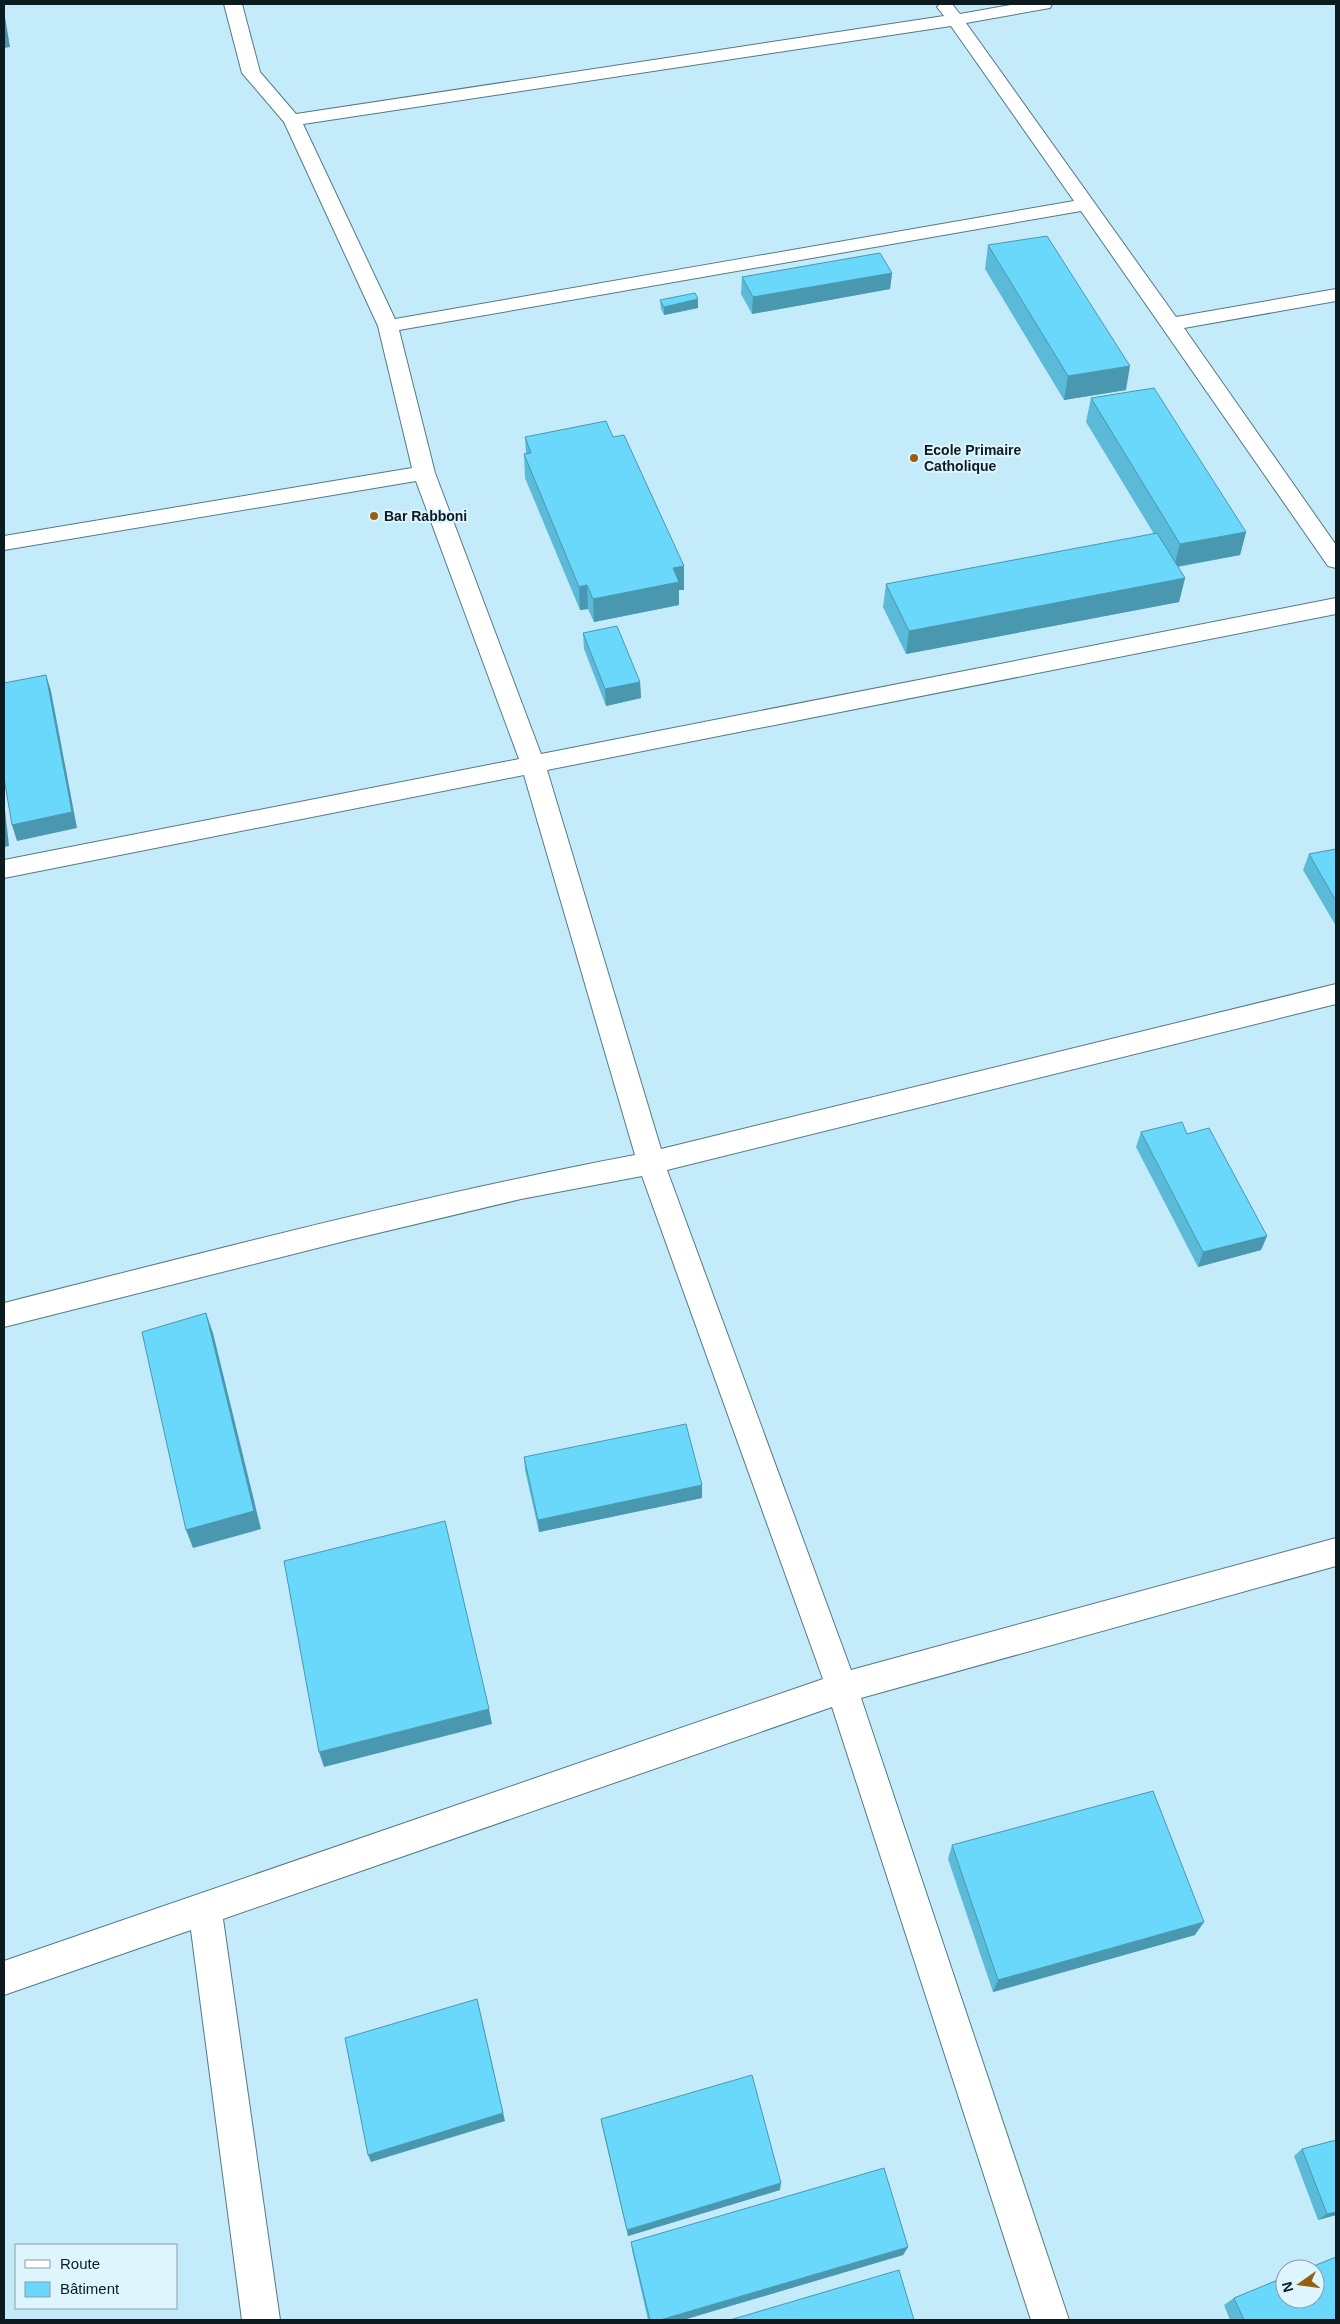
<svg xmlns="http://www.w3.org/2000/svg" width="1340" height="2324" font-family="Helvetica,sans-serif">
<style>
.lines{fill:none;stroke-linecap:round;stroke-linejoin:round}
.minor-casing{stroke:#557985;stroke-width:2}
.minor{fill:#fff;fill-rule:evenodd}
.wall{fill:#5abad8}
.shaded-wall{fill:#4a97b0}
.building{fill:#69d8fb;stroke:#4a97b0}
.poi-dot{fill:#946113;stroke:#def5fe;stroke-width:2}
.labels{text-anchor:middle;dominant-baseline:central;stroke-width:4;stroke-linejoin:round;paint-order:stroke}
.far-poi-label{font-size:14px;font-weight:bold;fill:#0c1b20;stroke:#def5fe;text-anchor:start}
</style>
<rect width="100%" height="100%" fill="#c4ebf9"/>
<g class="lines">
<g class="minor-casing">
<path id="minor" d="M 224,4 L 242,4 L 260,72 L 296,114 L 944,16 L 937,7 L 940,4 L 952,4 L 960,14 L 1016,4 L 1052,4 L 1050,8 L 1044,9 L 966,23 L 1176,317 L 1336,289 L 1336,301 L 1184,328 L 1336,545 L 1336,568 L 1328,566 L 1081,211 L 399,330 L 435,473 L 541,754 L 1336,598 L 1336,614 L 547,770 L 661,1149 L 1336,984 L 1336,1004 L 667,1170 L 851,1670 L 1336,1538 L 1336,1566 L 861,1698 L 1069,2320 L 1031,2320 L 832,1707 L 223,1919 L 280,2320 L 242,2320 L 191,1930 L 4,1995 L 4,1961 L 823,1679 L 642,1176 L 521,1199 L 349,1240 L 4,1327 L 4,1303 C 214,1250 423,1195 635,1155 L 524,775 L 4,878 L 4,860 L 519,759 L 416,481 L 4,550 L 4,536 L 412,468 L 378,326 L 284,122 L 242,73 ZM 951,26 L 1074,201 L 395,319 L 303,124 Z"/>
</g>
<use href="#minor" class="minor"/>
</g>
<g class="wall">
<polygon points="988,245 1126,390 1064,400 985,269"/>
<polygon points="892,273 890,289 752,314 741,294 742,277"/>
<polygon points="698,299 698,308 664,315 661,309 660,300"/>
<polygon points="1091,398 1246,532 1240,555 1178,567 1185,578 1179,602 906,654 883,607 886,584 1154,534 1086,422"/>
<polygon points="525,437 684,590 679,590 679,605 594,622 588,609 580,610 525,478 524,454 526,454"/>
<polygon points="583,633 640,682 641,698 606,706 584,649"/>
<polygon points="1336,849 1336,926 1303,870 1309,854"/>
<polygon points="1141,1132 1187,1134 1267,1236 1261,1250 1198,1267 1136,1147"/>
<polygon points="524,1457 702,1498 539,1532 525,1470"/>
<polygon points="952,1845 1195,1935 993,1992 948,1859"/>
<polygon points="601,2119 780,2190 628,2236 602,2126"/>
<polygon points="1336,2140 1336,2215 1318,2220 1294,2156 1302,2149"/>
<polygon points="631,2242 908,2247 903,2255 683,2320 648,2320 632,2250"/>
<polygon points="1234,2298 1336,2320 1230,2320 1224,2305"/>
</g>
<g class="shaded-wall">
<polygon points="4,11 10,47 4,48"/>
<polygon points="892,273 890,289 752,314 753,297"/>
<polygon points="698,299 698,308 664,315 664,307"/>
<polygon points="1130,366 1126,390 1064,400 1068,376"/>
<polygon points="1246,532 1240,555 1174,567 1180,544"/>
<polygon points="684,566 684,590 679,590 679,605 594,622 593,599 673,568"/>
<polygon points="1185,578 1179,602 906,654 909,631"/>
<polygon points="587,585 588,609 580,610 579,587"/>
<polygon points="46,675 51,691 77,828 17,841 12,825"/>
<polygon points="640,682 641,698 606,706 605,689"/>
<polygon points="4,801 9,846 4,847"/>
<polygon points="1267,1236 1261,1250 1198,1267 1203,1252"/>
<polygon points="206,1313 213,1333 261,1529 193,1548 186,1530"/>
<polygon points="702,1485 702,1498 539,1532 538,1520"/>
<polygon points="489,1709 492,1724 324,1767 319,1752"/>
<polygon points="1204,1922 1195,1935 993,1992 998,1980"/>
<polygon points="477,1999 505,2121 371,2162 368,2155"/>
<polygon points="781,2183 780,2190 628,2236 627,2230"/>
<polygon points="1336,2212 1336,2215 1318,2220 1327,2214"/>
<polygon points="908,2247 903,2255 683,2320 660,2320"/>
</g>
<g class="building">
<polygon points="4,18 6,31 4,31"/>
<polygon points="1047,236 1130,366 1068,376 988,245"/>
<polygon points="880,253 892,273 753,297 742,277"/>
<polygon points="695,293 698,299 664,307 660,300"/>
<polygon points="1154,388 1246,532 1180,544 1091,398"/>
<polygon points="606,421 613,437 624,435 684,566 673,568 679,582 593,599 587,585 579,587 524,454 531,453 525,437"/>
<polygon points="1157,533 1185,578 909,631 886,584"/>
<polygon points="617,626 640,682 605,689 583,633"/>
<polygon points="46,675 72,812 12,825 4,778 4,683"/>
<polygon points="1336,849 1336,901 1309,854"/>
<polygon points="1182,1122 1187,1134 1209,1128 1267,1236 1203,1252 1141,1132"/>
<polygon points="206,1313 254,1511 186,1530 142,1332"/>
<polygon points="686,1424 702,1485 538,1520 524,1457"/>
<polygon points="445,1521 489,1709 319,1752 284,1561"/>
<polygon points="1153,1791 1204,1922 998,1980 952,1845"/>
<polygon points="477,1999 503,2113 368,2155 345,2038"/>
<polygon points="752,2075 781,2183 627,2230 601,2119"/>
<polygon points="1336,2140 1336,2212 1327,2214 1302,2149"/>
<polygon points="884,2168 908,2247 660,2320 650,2320 631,2242"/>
<polygon points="1336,2257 1336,2320 1244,2320 1234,2298 1285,2277 1285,2299 1315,2299 1315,2269 1306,2269"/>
<polygon points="899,2270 914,2320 730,2320"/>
</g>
<g class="poi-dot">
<circle cx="914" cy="458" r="5"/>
<circle cx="374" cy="516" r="5"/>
</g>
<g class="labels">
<g class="far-poi-label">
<text x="924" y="450">Ecole Primaire<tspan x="924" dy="16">Catholique</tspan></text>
<text x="384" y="516">Bar Rabboni</text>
</g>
</g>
<rect width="1340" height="2324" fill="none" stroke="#0c1b20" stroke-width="10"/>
<rect x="15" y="2244" width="162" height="65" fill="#def5fe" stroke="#8a9ea5"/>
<rect x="25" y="2260" width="25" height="8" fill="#ffffff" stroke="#8a9ea5"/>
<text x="60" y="2269" font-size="15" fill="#0c1b20">Route</text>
<rect x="25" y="2282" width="25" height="15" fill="#69d8fb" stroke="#8a9ea5"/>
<text x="60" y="2294" font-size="15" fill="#0c1b20">Bâtiment</text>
<g transform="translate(1300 2284) rotate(256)"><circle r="24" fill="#def5fe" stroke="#8a9ea5"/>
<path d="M0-4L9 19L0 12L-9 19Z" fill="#946113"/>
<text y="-8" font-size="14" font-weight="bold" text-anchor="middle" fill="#0c1b20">N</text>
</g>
</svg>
